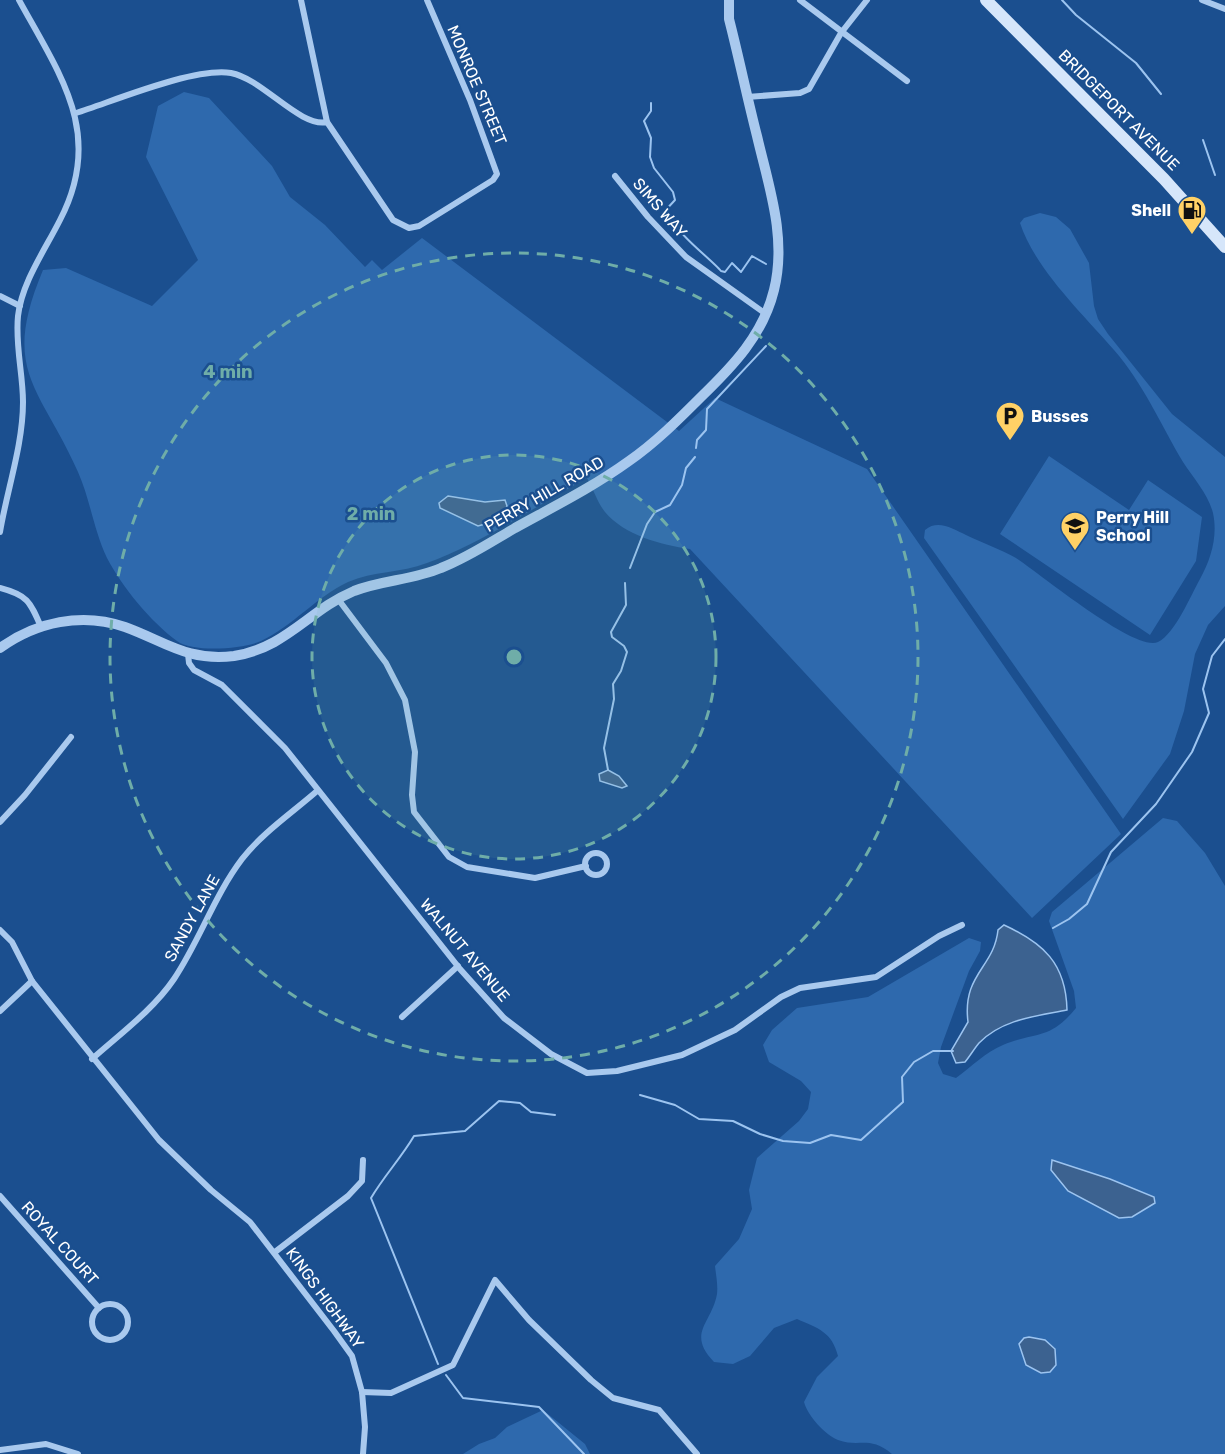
<svg xmlns="http://www.w3.org/2000/svg" width="1225" height="1454" font-family="Rubik,sans-serif">
<style>
.green{fill:#2e69ad}
.water{fill:#3c6290;stroke:#9cc4f0;stroke-width:1.5}
.lines{fill:none;stroke-linecap:round;stroke-linejoin:round}
.stream{stroke:#9cc4f0;stroke-width:2}
.minor{stroke:#a9c9ee;stroke-width:6}
.tertiary{stroke:#a9c9ee;stroke-width:10}
.secondary{stroke:#d6e6fa;stroke-width:12}
.ring{fill:none;stroke:#6fada8;stroke-width:3;stroke-dasharray:10 8}
.labels{text-anchor:middle;dominant-baseline:central;stroke-width:5;stroke-linejoin:round;paint-order:stroke}
.street-label{font-size:16px;fill:#fff;stroke:#1b4f8f}
.poi-label{font-size:16px;font-weight:bold;fill:#fff;stroke:#1b4f8f;text-anchor:start}
.centre{fill:#6fada8;stroke:#1b4f8f;stroke-width:3}
.ring-label{font-size:18px;text-anchor:middle;font-weight:bold;fill:#6fada8;stroke:#1b4f8f;stroke-width:5;stroke-linejoin:round;paint-order:stroke}
</style>
<rect width="100%" height="100%" fill="#1b4f8f"/>
<g class="green">
<path d="M 184,92 L 209,98 L 272,166 L 290,197 L 325,225 L 365,267 L 372,260 L 382,270 L 422,238 L 679,431 L 715,398 L 867,469 L 1121,834 L 1032,918 L 690,549 C 661,545 624,535 605,512 C 597,502 593,488 587,478 C 535,507 483,542 427,563 C 401,573 373,571 348,582 C 316,597 293,626 261,641 C 244,649 193,653 177,641 C 151,622 122,587 107,558 C 94,531 90,499 78,472 C 40,386 0,372 43,270 L 66,268 L 152,306 L 198,260 L 146,157 L 158,106 Z"/>
<path d="M 1040,213 L 1056,217 L 1070,229 L 1089,263 L 1094,306 L 1098,319 L 1108,334 L 1172,414 L 1225,457 L 1225,606 L 1208,625 L 1195,654 L 1184,711 L 1170,754 L 1123,819 L 924,538 L 925,530 C 938,519 953,529 966,535 C 983,543 1000,549 1016,558 C 1039,573 1136,653 1158,642 C 1175,634 1191,595 1200,579 C 1211,559 1218,536 1213,513 C 1208,494 1194,479 1183,462 C 1161,425 1143,383 1114,350 C 1083,314 1035,269 1020,223 L 1024,218 Z"/>
<polygon points="1049,456 1129,510 1148,480 1202,517 1196,561 1150,635 1000,534"/>
<path d="M 1163,818 L 1177,821 L 1205,853 L 1225,886 L 1225,1454 L 892,1454 C 869,1435 860,1448 838,1440 C 824,1434 808,1416 804,1402 L 817,1377 L 838,1356 C 832,1332 818,1328 797,1319 L 774,1328 L 750,1356 L 733,1364 L 714,1362 C 686,1333 712,1323 717,1294 C 718,1285 716,1275 715,1266 L 739,1239 L 752,1209 L 749,1190 L 757,1158 L 799,1121 L 808,1109 L 811,1092 L 801,1081 L 769,1062 L 763,1045 L 772,1030 L 797,1008 L 868,997 L 969,938 L 981,942 L 980,951 L 969,971 L 941,1047 L 938,1063 L 943,1074 L 956,1078 C 971,1067 986,1052 1003,1045 C 1037,1031 1049,1041 1076,1008 L 1074,991 L 1049,921 L 1052,912 Z"/>
<polygon points="543,1410 585,1444 590,1454 463,1454 479,1444 495,1438 507,1427"/>
</g>
<g class="water">
<polygon points="448,496 485,502 505,500 507,506 500,520 478,526 440,508 439,503"/>
<polygon points="608,770 619,776 627,786 622,788 600,781 599,774"/>
<path d="M 1004,925 C 1043,943 1066,963 1067,1010 C 1037,1016 1002,1019 979,1043 C 974,1049 970,1056 965,1062 L 956,1063 L 951,1051 L 968,1022 C 962,974 994,968 998,930 Z"/>
<polygon points="1052,1160 1110,1179 1154,1197 1155,1203 1132,1217 1119,1218 1068,1191 1051,1170"/>
<polygon points="1029,1337 1045,1340 1055,1349 1056,1365 1050,1372 1041,1373 1026,1365 1019,1344 1024,1338"/>
</g>
<g class="lines">
<g class="stream">
<polyline points="1062,0 1076,15 1136,63 1161,94"/>
<path d="M 651,103 L 651,111 L 644,121 L 651,138 L 650,157 L 654,168 L 673,192 L 675,200 L 663,213 L 664,220 L 677,226 C 679,235 713,261 721,271 L 725,272 L 732,263 L 741,272 L 752,256 L 766,264"/>
<polyline points="1203,140 1215,175"/>
<polyline points="696,448 697,440 706,430 707,409 766,346"/>
<polyline points="630,568 647,524 655,512 670,505 682,485 686,468 695,457"/>
<polyline points="608,770 604,748 614,699 613,684 621,671 627,652 624,646 612,637 611,632 626,605 625,583"/>
<polyline points="1053,928 1069,919 1087,904 1111,852 1156,804 1192,752 1209,713 1203,689 1212,656 1225,639"/>
<polyline points="640,1095 675,1105 699,1119 733,1121 760,1134 783,1141 810,1143 831,1135 861,1140 903,1102 902,1077 914,1062 933,1051 953,1051"/>
<path d="M 438,1364 L 371,1198 C 384,1176 401,1158 414,1136 L 465,1131 L 499,1101 L 520,1103 L 531,1112 L 555,1115"/>
<polyline points="446,1375 463,1398 539,1407 584,1454"/>
</g>
<g class="minor">
<polyline points="301,0 327,122 393,220 409,228 419,226 493,180 497,174 470,100 427,0"/>
<polyline points="800,0 907,81"/>
<polyline points="1202,0 1225,9"/>
<polyline points="747,97 800,93 809,89 841,33 867,0"/>
<path d="M 76,113 C 114,101 194,67 231,73 C 263,79 300,128 327,122"/>
<polyline points="615,176 648,217 686,257 766,314"/>
<polyline points="0,296 20,306"/>
<path d="M 0,532 C 7,490 23,445 23,402 C 23,374 15,345 18,316 C 22,282 45,250 60,220 C 105,134 60,75 19,0"/>
<path d="M 0,588 C 27,595 30,601 41,627"/>
<polyline points="338,599 386,663 405,700 415,752 412,795 414,812 449,857 467,867 535,878 586,866"/>
<polyline points="188,654 189,663 194,670 222,685 285,748 460,969 504,1018 551,1054 587,1073 617,1071 682,1055 735,1030 781,997 800,988 876,977 939,936 962,925"/>
<polyline points="0,822 25,795 71,737"/>
<circle cx="596" cy="864" r="11"/>
<polyline points="0,930 12,942 32,981 159,1140 211,1190 250,1222 334,1331 352,1356 362,1392 365,1427 363,1454"/>
<polyline points="0,1011 32,981"/>
<polyline points="402,1017 458,966"/>
<path d="M 92,1059 C 120,1034 153,1010 174,979 C 200,940 214,896 242,859 C 262,833 293,812 317,791"/>
<polyline points="0,1196 99,1308"/>
<polyline points="275,1252 348,1196 362,1181 363,1160"/>
<circle cx="110" cy="1322" r="18"/>
<polyline points="362,1392 391,1393 453,1365 495,1280 529,1320 591,1380 613,1398 659,1410 697,1454"/>
<polyline points="0,1450 46,1444 78,1454"/>
</g>
<path class="tertiary" d="M 0,648 C 36,622 82,612 125,627 C 164,641 188,662 234,656 C 286,648 309,610 354,591 C 382,580 413,580 441,568 C 467,558 491,542 515,528 C 553,507 593,487 629,461 C 655,443 678,420 701,397 C 733,366 763,335 774,290 C 787,238 769,187 757,136 C 747,97 739,58 729,19 L 729,0"/>
<polyline class="secondary" points="986,0 1164,179 1225,247"/>
</g>
<circle cx="514" cy="657" r="202" fill="#6fada8" fill-opacity=".12"/>
<g class="ring">
<circle cx="514" cy="657" r="202"/>
<circle cx="514" cy="657" r="404"/>
</g>
<defs>
<g id="fuel-pin" transform="scale(1.5)"><path d="M0 17L-7.5 6A9.5 9.5 0 1 1 7.5 6Z" fill="#ffd166" stroke="#1b4f8f"/><path d="M-5.5-6h7V0h2V4h1.3V-2.5L3-4.5l.8-.8L6-3V5H2.5V1h-1V6h-7ZM-4.2-4.7v3.2H.2V-4.7Z" fill="#111"/></g>
<g id="parking-pin" transform="scale(1.5)"><path d="M0 17L-7.5 6A9.5 9.5 0 1 1 7.5 6Z" fill="#ffd166" stroke="#1b4f8f"/><path d="M-3.5-5.5H1a3.5 3.5 0 0 1 0 7H-1V5.5H-3.5ZM-1-3.4V-.6H.8a1.4 1.4 0 0 0 0-2.8Z" fill="#111"/></g>
<g id="school-pin" transform="scale(1.5)"><path d="M0 17L-7.5 6A9.5 9.5 0 1 1 7.5 6Z" fill="#ffd166" stroke="#1b4f8f"/><path d="M0-5L7-2L0 1L-7-2ZM-4 1L0 2.5L4 1V4Q0 6-4 4Z" fill="#111"/></g>
</defs>
<g fill-rule="evenodd">
<use href="#fuel-pin" x="1192" y="210"/>
<use href="#parking-pin" x="1010" y="416"/>
<use href="#school-pin" x="1075" y="526"/>
</g>
<g class="labels">
<g class="street-label">
<text transform="translate(477 85) rotate(67)">MONROE STREET</text>
<text transform="translate(1119 110) rotate(45)">BRIDGEPORT AVENUE</text>
<text transform="translate(660 208) rotate(49)">SIMS WAY</text>
<text transform="translate(544 494) rotate(-30)">PERRY HILL ROAD</text>
<text transform="translate(192 918) rotate(-61)">SANDY LANE</text>
<text transform="translate(465 950) rotate(50)">WALNUT AVENUE</text>
<text transform="translate(60 1243) rotate(48)">ROYAL COURT</text>
<text transform="translate(325 1298) rotate(54)">KINGS HIGHWAY</text>
</g>
<g class="poi-label">
<text x="1171" y="210" text-anchor="end">Shell</text>
<text x="1031" y="416">Busses</text>
<text x="1096" y="517">Perry Hill<tspan x="1096" dy="18">School</tspan></text>
</g>
</g>
<circle cx="514" cy="657" r="9" class="centre"/>
<g class="ring-label">
<text x="228" y="378">4 min</text>
<text x="371" y="520">2 min</text>
</g>
</svg>
